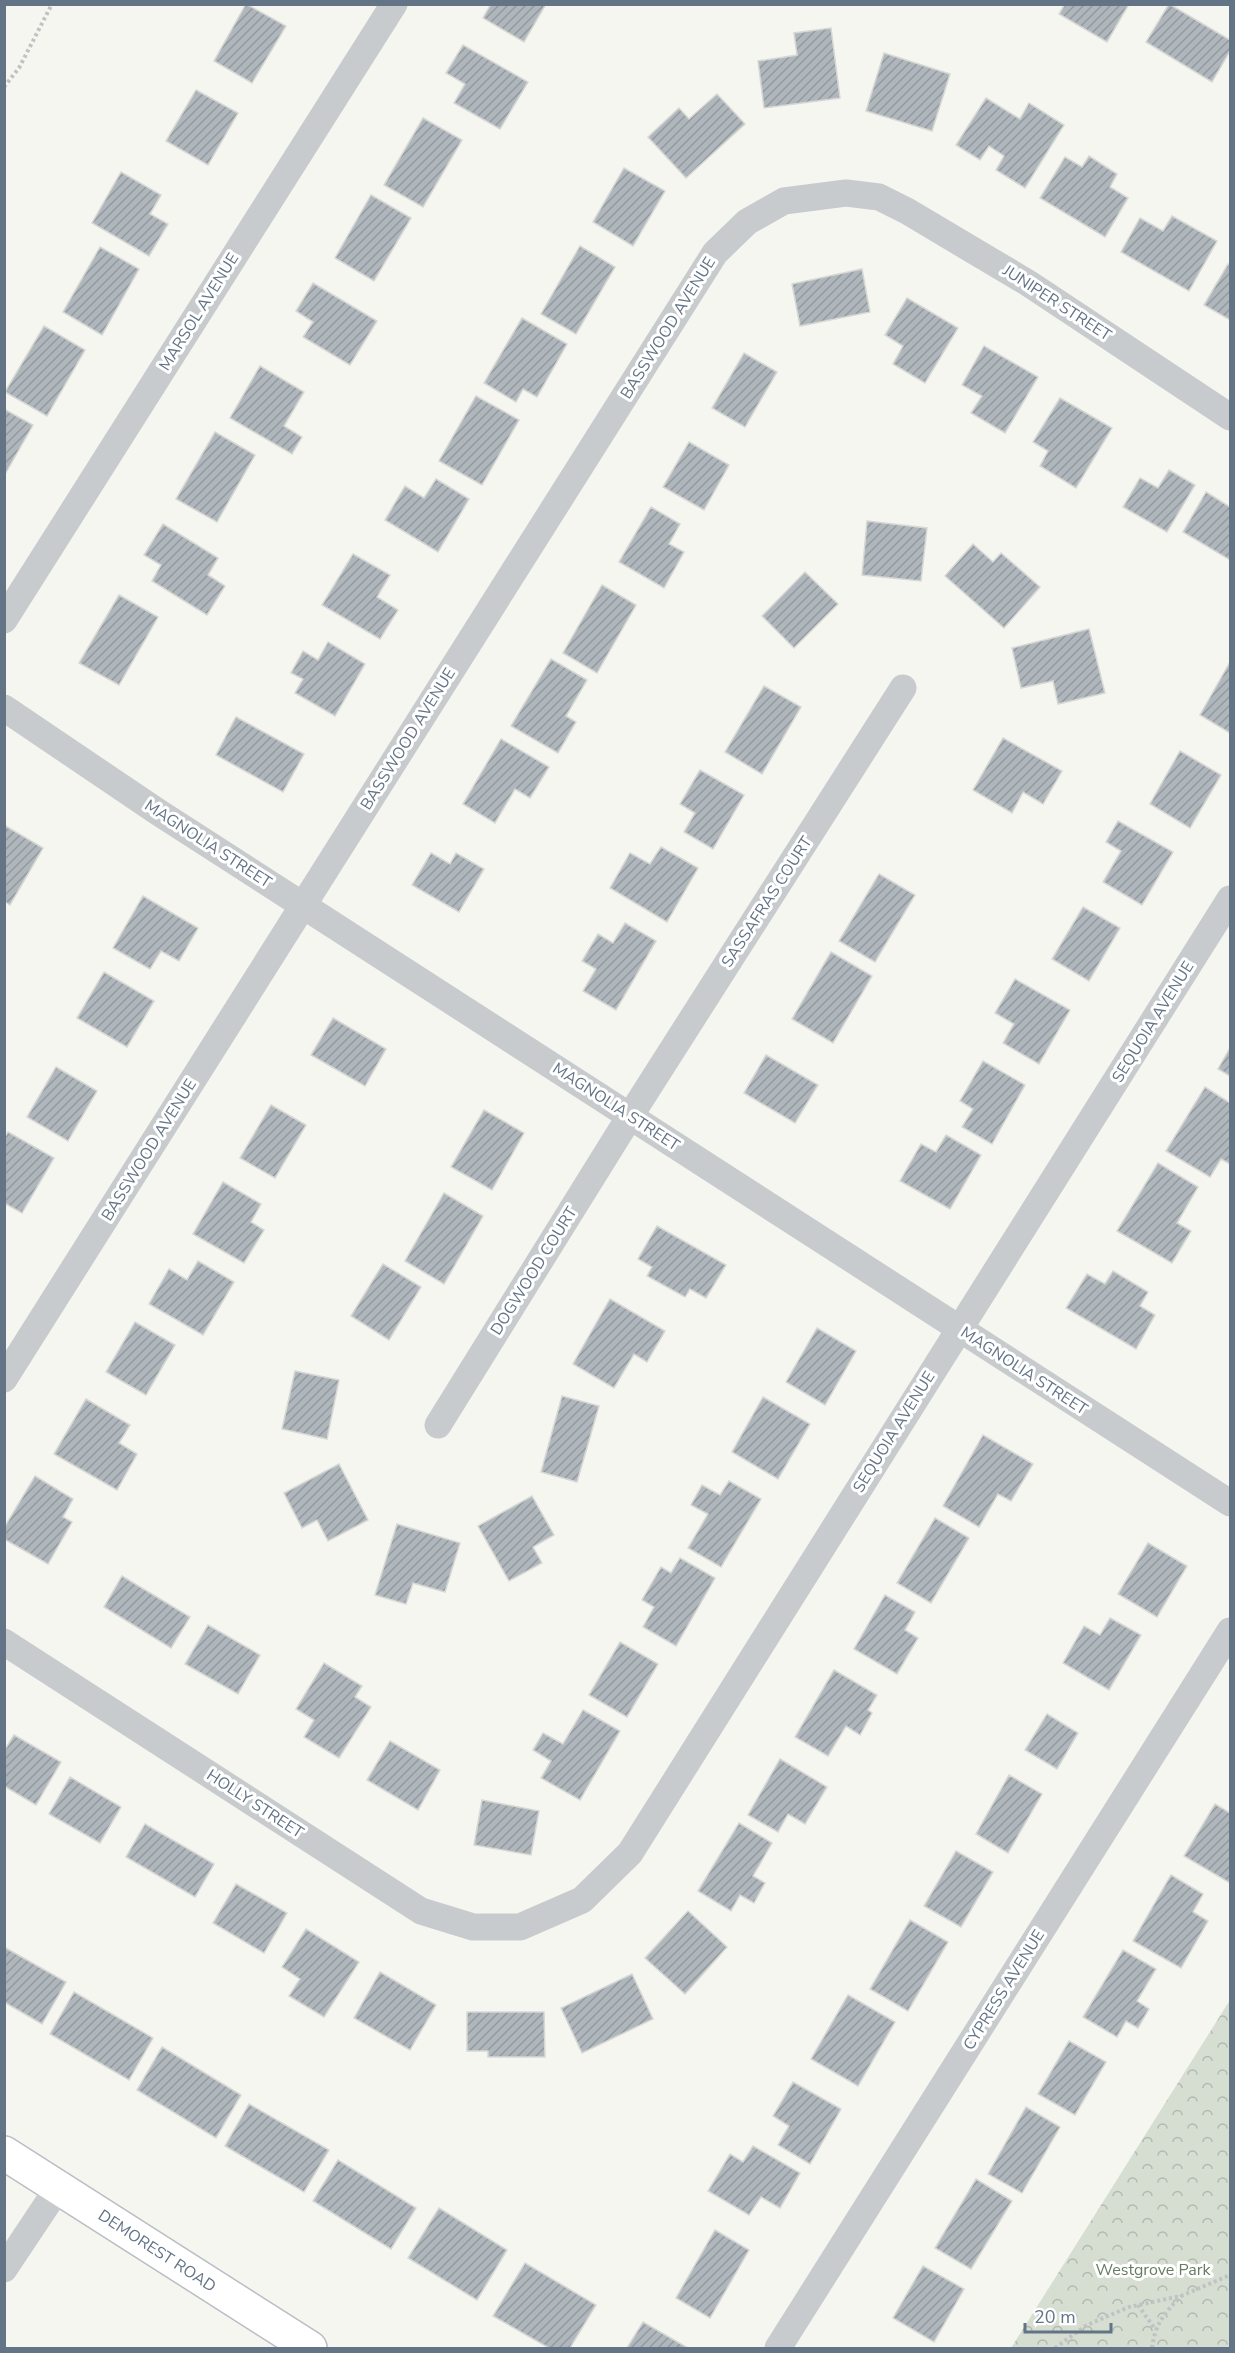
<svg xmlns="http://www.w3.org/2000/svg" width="1235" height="2353" font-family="'Nunito Sans',sans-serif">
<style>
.park{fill:url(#park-crowns)}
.building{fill:url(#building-hatch);stroke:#d7d7d4;stroke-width:1.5}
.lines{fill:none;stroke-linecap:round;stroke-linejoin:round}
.secondary-casing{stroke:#b9bec3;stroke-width:36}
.path{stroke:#c0c2c4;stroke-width:4;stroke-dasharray:3 3;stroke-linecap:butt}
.street{stroke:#c8cbce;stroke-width:27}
.secondary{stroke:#fff;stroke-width:33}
.labels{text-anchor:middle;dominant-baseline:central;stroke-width:6;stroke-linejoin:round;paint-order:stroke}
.street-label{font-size:16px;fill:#627486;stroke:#fff}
.park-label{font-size:16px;fill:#657c61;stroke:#fff}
</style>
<defs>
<pattern id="park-crowns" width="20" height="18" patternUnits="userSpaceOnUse" patternTransform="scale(1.5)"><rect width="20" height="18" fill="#d6ded2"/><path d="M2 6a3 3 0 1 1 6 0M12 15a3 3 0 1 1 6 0" fill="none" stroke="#b1b9b0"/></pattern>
<pattern id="building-hatch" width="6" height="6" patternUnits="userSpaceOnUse" patternTransform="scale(1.5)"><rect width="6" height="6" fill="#afb7bd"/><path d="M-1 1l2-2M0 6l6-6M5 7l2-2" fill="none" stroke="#92999f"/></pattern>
</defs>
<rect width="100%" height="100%" fill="#f6f6f1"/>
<polygon class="park" points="1230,2000 1230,2348 1011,2348"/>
<g class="building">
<polygon points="246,4 286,26 252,83 214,61"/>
<polygon points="491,4 546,4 524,42 483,18"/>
<polygon points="1065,4 1129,4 1107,42 1059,14"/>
<polygon points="1169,4 1230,40 1230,51 1212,82 1146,42"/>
<polygon points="831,28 840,98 764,108 758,61 797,55 794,33"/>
<polygon points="463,45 528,82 500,129 454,103 465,84 446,73"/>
<polygon points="884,53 950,74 932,131 866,111"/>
<polygon points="196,90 238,113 208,165 166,141"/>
<polygon points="717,94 745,124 686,178 648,137 679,108 689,119"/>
<polygon points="986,98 1020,119 1029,103 1064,125 1025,188 996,170 1004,156 989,146 980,160 956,145"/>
<polygon points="423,118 462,140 423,207 384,185"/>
<polygon points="1089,156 1117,174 1110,187 1128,198 1105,237 1040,198 1065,157 1082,167"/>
<polygon points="624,168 665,191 633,246 593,222"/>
<polygon points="121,172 161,195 150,214 168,224 149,256 92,223"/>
<polygon points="371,195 411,218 374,281 335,258"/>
<polygon points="1172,216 1217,241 1189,291 1121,252 1140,218 1163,231"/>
<polygon points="580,246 615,267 576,334 541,314"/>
<polygon points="100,247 139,269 102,335 63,312"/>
<polygon points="1228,264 1230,266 1230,320 1204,305"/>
<polygon points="862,269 870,312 800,326 792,284"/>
<polygon points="313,283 377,321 350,365 303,337 313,322 296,311"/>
<polygon points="907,298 958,328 925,383 893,364 903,346 885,335"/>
<polygon points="522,318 567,344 537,397 523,389 516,402 484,383"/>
<polygon points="44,326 85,350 47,416 5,392"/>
<polygon points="984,346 1038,377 1005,433 971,413 982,396 962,385"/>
<polygon points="744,353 777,372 745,427 712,408"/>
<polygon points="260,366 304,392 284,426 302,437 292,454 230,418"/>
<polygon points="476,396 519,420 482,485 439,461"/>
<polygon points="1060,398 1112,428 1076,488 1040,466 1048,451 1033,442"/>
<polygon points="4,409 33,425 4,476"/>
<polygon points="215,432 255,455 217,522 176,499"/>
<polygon points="689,442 729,465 704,510 663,487"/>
<polygon points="1169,470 1195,485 1167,532 1123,507 1140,478 1158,488"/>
<polygon points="436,479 469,499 438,552 385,520 405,486 424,498"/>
<polygon points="1206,492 1230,507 1230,560 1183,532"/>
<polygon points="651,507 680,524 669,544 684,552 664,588 619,562"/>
<polygon points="867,521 927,528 921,581 862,575"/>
<polygon points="163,524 218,558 208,575 225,586 207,615 152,581 161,565 144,555"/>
<polygon points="973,544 993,562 1001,553 1040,587 1004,628 945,576"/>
<polygon points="353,554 390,575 377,597 398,610 380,639 322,605"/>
<polygon points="805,572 838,604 794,648 762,616"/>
<polygon points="602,585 636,605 597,673 563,653"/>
<polygon points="119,595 158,617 119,685 79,663"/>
<polygon points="1089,629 1105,693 1058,704 1053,681 1021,688 1012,648"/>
<polygon points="328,642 365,664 335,716 295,693 303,679 291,673 303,651 318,660"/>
<polygon points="551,659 587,680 566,716 576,722 558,753 511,726"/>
<polygon points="1230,662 1230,733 1200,715"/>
<polygon points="764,686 801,707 762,774 725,752"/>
<polygon points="236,717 304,754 283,792 216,755"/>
<polygon points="1003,738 1062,771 1043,804 1023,792 1012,813 973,790"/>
<polygon points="501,739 549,767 530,798 515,789 495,823 463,804"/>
<polygon points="1180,751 1221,775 1190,828 1150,804"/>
<polygon points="700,770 744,795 713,849 684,832 695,813 680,804"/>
<polygon points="1118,821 1173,852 1142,905 1103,882 1121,851 1106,842"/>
<polygon points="4,825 43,848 10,905 4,901"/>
<polygon points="661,847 698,868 667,922 610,888 630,853 650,864"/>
<polygon points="431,853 450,864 456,853 484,869 459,912 412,885"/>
<polygon points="879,874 915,895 875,962 839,941"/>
<polygon points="143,896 198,928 179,961 161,951 150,969 113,948"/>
<polygon points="1083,907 1120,928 1089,981 1052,959"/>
<polygon points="625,923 656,941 616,1010 583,991 596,969 582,961 598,934 613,943"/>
<polygon points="831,952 872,976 833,1043 792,1019"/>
<polygon points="104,972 154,1001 127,1047 77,1018"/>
<polygon points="1015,979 1070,1010 1039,1064 1003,1043 1014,1024 995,1013"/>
<polygon points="333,1018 386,1049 365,1086 311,1055"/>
<polygon points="1230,1048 1230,1076 1218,1069"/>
<polygon points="766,1055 818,1085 795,1123 744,1093"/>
<polygon points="983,1061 1025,1085 992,1144 962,1127 973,1109 960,1101"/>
<polygon points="56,1067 97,1091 68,1141 27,1117"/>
<polygon points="1205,1087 1230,1103 1230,1164 1221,1159 1210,1177 1166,1151"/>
<polygon points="271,1105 306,1125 275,1178 240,1158"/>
<polygon points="484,1110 524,1133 492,1190 451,1167"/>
<polygon points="8,1132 54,1158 22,1213 4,1203 4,1138"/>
<polygon points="946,1135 981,1155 950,1209 900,1181 921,1144 936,1152"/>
<polygon points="1158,1163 1198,1187 1177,1223 1191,1231 1172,1263 1117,1231"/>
<polygon points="223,1182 261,1204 251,1222 264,1230 244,1263 193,1234"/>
<polygon points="444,1193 483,1216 444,1284 405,1261"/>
<polygon points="657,1226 726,1265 706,1298 690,1289 685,1297 647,1276 652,1267 638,1259"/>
<polygon points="198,1261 234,1282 203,1335 149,1304 169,1269 187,1280"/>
<polygon points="383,1264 421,1287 389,1340 351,1316"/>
<polygon points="1113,1271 1148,1292 1140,1306 1155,1315 1136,1349 1066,1308 1087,1274 1105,1284"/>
<polygon points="610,1299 665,1331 647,1362 634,1354 614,1388 573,1364"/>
<polygon points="135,1322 175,1345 146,1395 106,1372"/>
<polygon points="817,1328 856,1351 825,1405 786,1382"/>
<polygon points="295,1371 339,1380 327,1439 282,1429"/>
<polygon points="562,1396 599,1406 577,1482 541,1472"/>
<polygon points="763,1397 810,1424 778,1479 732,1452"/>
<polygon points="86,1399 130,1425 119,1443 137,1454 117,1490 54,1454"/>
<polygon points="983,1435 1033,1464 1011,1501 998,1494 979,1527 943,1506"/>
<polygon points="339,1464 368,1520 328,1541 317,1520 302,1528 284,1493"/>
<polygon points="35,1476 73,1499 63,1517 72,1522 48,1564 4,1539 4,1528"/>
<polygon points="729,1481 761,1499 721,1567 688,1548 708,1514 691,1505 702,1485 720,1495"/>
<polygon points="532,1496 554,1535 533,1547 542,1563 509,1581 478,1526"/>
<polygon points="935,1518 969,1538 931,1603 897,1583"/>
<polygon points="397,1524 460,1543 445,1592 413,1583 406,1604 375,1595"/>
<polygon points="1148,1543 1187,1566 1157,1617 1118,1594"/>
<polygon points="680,1558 715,1578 676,1646 643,1627 654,1607 642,1600 661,1567 671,1573"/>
<polygon points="122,1576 190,1617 171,1648 104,1607"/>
<polygon points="885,1595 915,1612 905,1630 918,1638 897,1674 854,1649"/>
<polygon points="1110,1618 1141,1635 1109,1690 1063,1663 1084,1626 1100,1635"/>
<polygon points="208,1625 260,1655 238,1694 185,1664"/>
<polygon points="620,1642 658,1664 627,1717 589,1695"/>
<polygon points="324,1663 362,1686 355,1697 371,1707 339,1758 304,1737 314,1720 296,1709"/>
<polygon points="834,1670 877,1695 868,1710 872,1713 860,1735 846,1726 828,1756 795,1737"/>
<polygon points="583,1710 620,1731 580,1800 541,1778 551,1761 533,1750 543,1733 563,1744"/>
<polygon points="1047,1714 1078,1733 1057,1769 1025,1750"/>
<polygon points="14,1735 61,1762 36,1805 4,1786 4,1751"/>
<polygon points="390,1741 440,1770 418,1810 367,1780"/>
<polygon points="780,1759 827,1787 805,1824 788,1814 778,1832 748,1815"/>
<polygon points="1009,1775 1042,1794 1008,1853 976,1834"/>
<polygon points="70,1777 121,1807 100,1843 49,1814"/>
<polygon points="482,1800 539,1811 531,1855 474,1845"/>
<polygon points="1215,1804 1230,1813 1230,1883 1184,1856"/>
<polygon points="739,1823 772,1843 753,1876 765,1883 754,1903 740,1895 731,1911 698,1891"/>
<polygon points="145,1824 214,1864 195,1897 126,1857"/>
<polygon points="956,1851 993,1872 961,1927 924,1906"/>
<polygon points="1171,1875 1203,1894 1193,1912 1208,1921 1181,1968 1133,1941"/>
<polygon points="236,1884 287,1913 264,1953 213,1923"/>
<polygon points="688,1911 727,1947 685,1994 645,1958"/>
<polygon points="910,1920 948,1942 908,2011 870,1989"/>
<polygon points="306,1929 359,1962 324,2017 289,1996 300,1979 282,1967"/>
<polygon points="4,1947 66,1982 42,2024 4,2002"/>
<polygon points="1123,1950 1156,1969 1137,2001 1149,2009 1138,2028 1126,2021 1117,2037 1083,2017"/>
<polygon points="380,1972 436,2005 410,2050 354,2018"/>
<polygon points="632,1974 653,2019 582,2053 561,2008"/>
<polygon points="74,1992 153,2038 129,2080 50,2034"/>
<polygon points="848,1995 895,2022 858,2086 811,2059"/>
<polygon points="467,2012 544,2012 545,2057 488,2057 488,2051 467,2051"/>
<polygon points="1069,2041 1106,2062 1075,2115 1038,2094"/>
<polygon points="162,2047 241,2095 216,2138 137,2090"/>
<polygon points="793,2082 841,2109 810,2164 778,2145 789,2126 773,2116"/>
<polygon points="249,2104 329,2150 304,2192 225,2146"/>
<polygon points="1026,2107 1060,2127 1022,2193 988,2174"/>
<polygon points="753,2146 800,2173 780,2208 761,2197 749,2215 708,2191 730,2154 743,2162"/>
<polygon points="338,2160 416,2208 391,2249 313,2201"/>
<polygon points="976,2179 1012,2201 971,2269 935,2248"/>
<polygon points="439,2208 507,2250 477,2300 408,2258"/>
<polygon points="715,2230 749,2250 710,2318 676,2298"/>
<polygon points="525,2263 596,2305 570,2348 549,2348 493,2316"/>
<polygon points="923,2266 964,2289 934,2342 893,2318"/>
<polygon points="643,2322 688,2348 627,2348"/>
</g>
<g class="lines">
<g class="secondary-casing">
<polyline id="secondary" points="4,2153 310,2348"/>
</g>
<g class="path">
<polyline points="4,87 19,68 52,4"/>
<polyline points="1138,2305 1155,2329"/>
<polyline points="1055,2348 1087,2325 1129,2307 1181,2296 1230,2275"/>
<path d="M 1152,2348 C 1155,2324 1164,2314 1181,2296"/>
</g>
<g class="street">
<polyline points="4,620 394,4"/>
<polyline points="4,708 158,812 1230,1503"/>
<polyline points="4,1379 715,253 747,222 784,201 846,193 879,197 907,211 1028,283 1230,417"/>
<polyline points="438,1425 630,1116 903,688"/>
<polyline points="4,1642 421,1911 473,1927 520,1927 582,1900 630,1853 1230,899"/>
<polyline points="4,2269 58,2188"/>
<polyline points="778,2348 1230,1631"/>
</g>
<use href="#secondary" class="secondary"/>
</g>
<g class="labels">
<g class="street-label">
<text transform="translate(1057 303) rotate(33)">JUNIPER STREET</text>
<text transform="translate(199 312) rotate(-58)">MARSOL AVENUE</text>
<text transform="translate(668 328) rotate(-58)">BASSWOOD AVENUE</text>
<text transform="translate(408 739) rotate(-58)">BASSWOOD AVENUE</text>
<text transform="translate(208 844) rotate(33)">MAGNOLIA STREET</text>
<text transform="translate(767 902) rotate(-57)">SASSAFRAS COURT</text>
<text transform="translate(1153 1022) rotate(-58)">SEQUOIA AVENUE</text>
<text transform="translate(616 1107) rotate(33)">MAGNOLIA STREET</text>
<text transform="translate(149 1150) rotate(-58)">BASSWOOD AVENUE</text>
<text transform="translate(534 1271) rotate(-58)">DOGWOOD COURT</text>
<text transform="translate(1024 1371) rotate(33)">MAGNOLIA STREET</text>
<text transform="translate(894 1432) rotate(-58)">SEQUOIA AVENUE</text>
<text transform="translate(255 1804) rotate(33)">HOLLY STREET</text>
<text transform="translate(1004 1990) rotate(-58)">CYPRESS AVENUE</text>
<text transform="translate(157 2251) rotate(33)">DEMOREST ROAD</text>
</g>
<g class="park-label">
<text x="1153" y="2270">Westgrove Park</text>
</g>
</g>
<rect width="1235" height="2353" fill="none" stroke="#627486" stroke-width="12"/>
<path d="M1025 2323v9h86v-9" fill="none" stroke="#627486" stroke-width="3"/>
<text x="1034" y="2323" font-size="18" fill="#627486" stroke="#ffffff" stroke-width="4.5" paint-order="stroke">20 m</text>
</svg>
